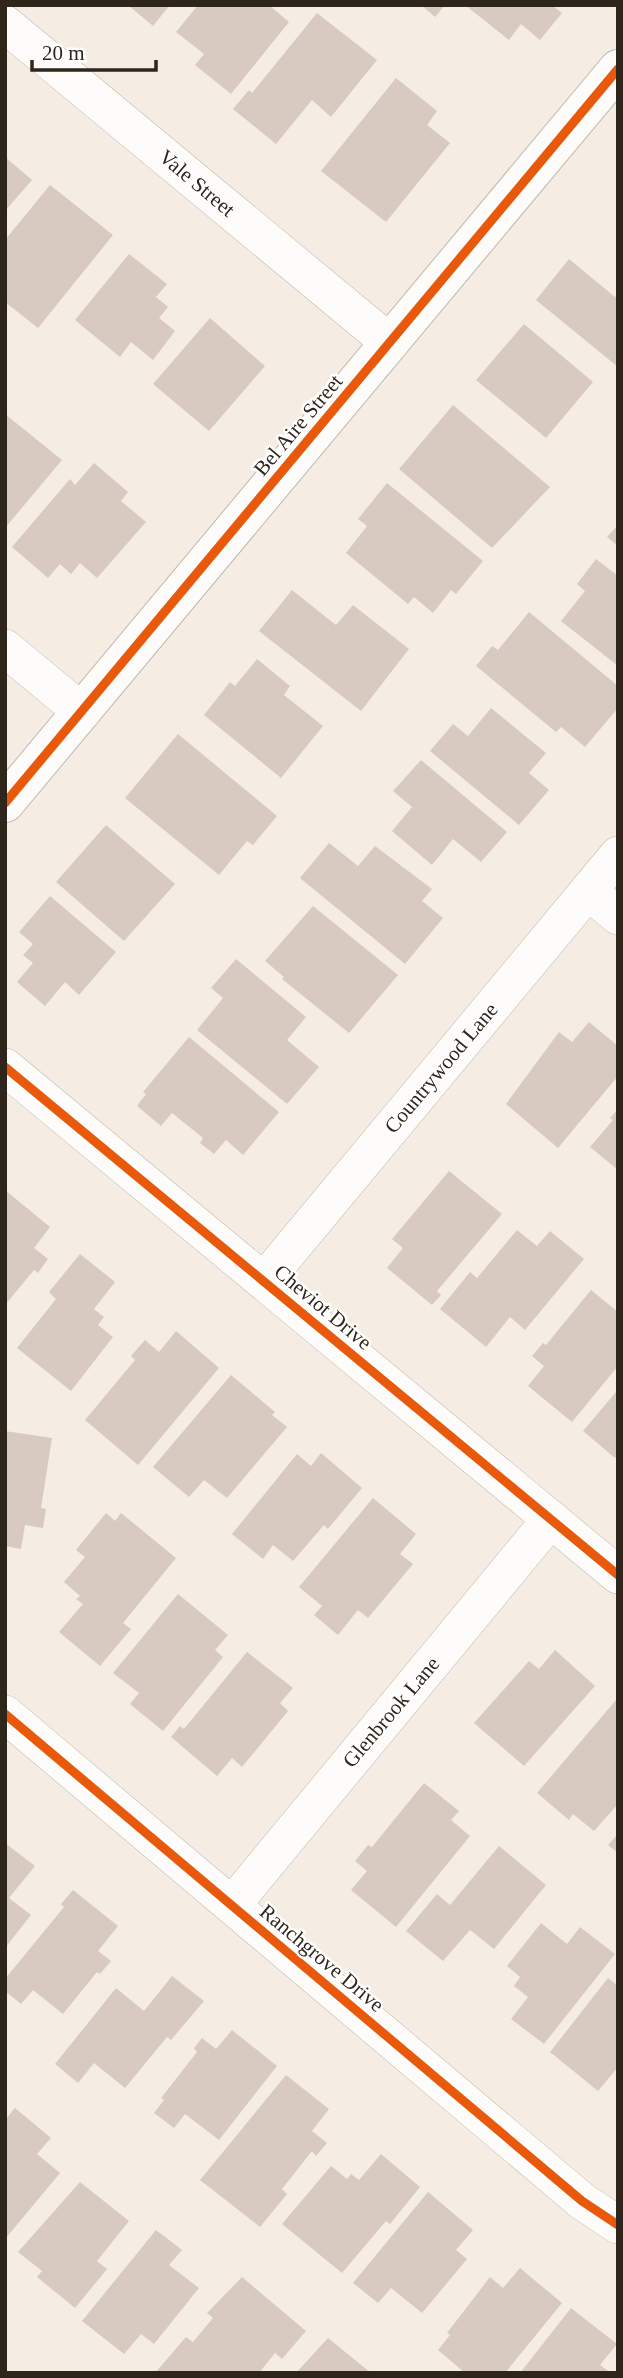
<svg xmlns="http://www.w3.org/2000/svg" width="623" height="2378" font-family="Georgia,serif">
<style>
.building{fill:#d8cac1}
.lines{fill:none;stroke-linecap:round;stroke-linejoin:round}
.street-casing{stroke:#c0b8ae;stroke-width:38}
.secondary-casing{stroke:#c0b8ae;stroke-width:40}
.street{stroke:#fefcfb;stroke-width:37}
.secondary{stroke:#fefcfb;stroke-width:38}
.cycleway-casing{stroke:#fff;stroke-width:13}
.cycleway{stroke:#e8590c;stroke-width:9}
.labels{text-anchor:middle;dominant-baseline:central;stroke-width:5;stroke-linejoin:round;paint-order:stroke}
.street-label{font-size:21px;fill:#2f261b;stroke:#fff}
</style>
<rect width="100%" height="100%" fill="#f5ede3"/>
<g class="building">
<polygon points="128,5 170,5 153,26"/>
<polygon points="198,5 269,5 289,22 231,94 195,65 204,54 176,32"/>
<polygon points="421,5 445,5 435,17"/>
<polygon points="465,5 552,5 562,13 540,40 521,24 509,40"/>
<polygon points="317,13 377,60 331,117 312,100 276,144 233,109 249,90 252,93"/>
<polygon points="396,78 437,111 427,125 450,143 386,222 321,171"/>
<polygon points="5,157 32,180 5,211"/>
<polygon points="50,185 113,235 38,328 5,302 5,240"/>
<polygon points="129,254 167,284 156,297 168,307 159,318 175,331 153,360 131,342 120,357 75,320"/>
<polygon points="569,259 615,297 618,294 618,367 536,300"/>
<polygon points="210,318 265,366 209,431 153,384"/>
<polygon points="524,324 593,382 546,438 476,380"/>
<polygon points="453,405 550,487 492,548 399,469"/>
<polygon points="5,414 62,460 5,528"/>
<polygon points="94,463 128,492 121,501 146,522 97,578 80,563 71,574 60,564 48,578 12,547 70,479 75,485"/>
<polygon points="387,483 483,561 456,594 451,590 433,613 414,597 408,604 346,553 367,526 358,519"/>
<polygon points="618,525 618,546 607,537"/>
<polygon points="596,559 618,576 618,666 561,621 585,591 577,584"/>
<polygon points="292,590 336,625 353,605 409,649 361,711 259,631"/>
<polygon points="529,612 618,686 618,708 585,747 561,727 556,732 476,666 492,646 498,650"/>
<polygon points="257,659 290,686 284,695 323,726 281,778 204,715 230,682 235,686"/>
<polygon points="491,708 546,753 529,773 549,790 519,825 430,751 453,724 468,736"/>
<polygon points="178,734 277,816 253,845 247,841 219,875 125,798"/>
<polygon points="421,760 507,832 481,862 453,839 432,865 392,831 412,807 393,791"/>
<polygon points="106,825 175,884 124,941 56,882"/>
<polygon points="329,843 358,866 375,846 432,889 422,901 443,918 405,964 300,878"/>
<polygon points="50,896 116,952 79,995 65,982 45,1006 17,982 33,963 23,955 33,944 19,932"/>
<polygon points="313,906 398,975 349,1033 282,979 284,977 265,961"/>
<polygon points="236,959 306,1017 287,1040 319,1067 287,1104 197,1030 223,998 211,988"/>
<polygon points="589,1022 618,1046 618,1076 558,1148 506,1104 559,1032 572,1042"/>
<polygon points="189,1037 279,1112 243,1155 226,1140 214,1154 200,1143 203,1138 172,1113 161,1126 137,1106 146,1094 143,1092"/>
<polygon points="618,1109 618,1170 590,1147 613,1120 610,1118"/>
<polygon points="449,1171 502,1214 437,1291 441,1295 432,1305 387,1268 403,1248 392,1239"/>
<polygon points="5,1190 50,1227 34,1248 48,1259 38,1273 34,1270 5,1305"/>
<polygon points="517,1230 537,1246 550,1231 584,1259 525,1330 510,1317 486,1347 440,1309 470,1272 477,1278"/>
<polygon points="80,1254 115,1282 94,1309 104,1317 98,1325 113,1337 71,1391 17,1348 56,1299 49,1292"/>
<polygon points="591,1290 618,1312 618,1366 572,1422 528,1386 544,1366 532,1356 543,1343 546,1345"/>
<polygon points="176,1331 219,1368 138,1465 85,1420 135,1360 131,1356 145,1340 159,1352"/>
<polygon points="231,1375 275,1412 272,1415 287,1427 227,1498 204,1480 189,1497 153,1467"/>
<polygon points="616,1392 618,1454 615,1458 583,1431"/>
<polygon points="5,1431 52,1438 41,1508 46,1509 43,1528 25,1525 21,1549 5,1546"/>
<polygon points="321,1453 362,1488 328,1529 324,1525 293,1561 273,1545 263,1559 232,1534 297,1454 311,1466"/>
<polygon points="373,1498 416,1534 400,1554 413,1564 368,1618 358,1610 338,1635 314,1615 322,1606 299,1587"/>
<polygon points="106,1513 115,1521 121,1513 176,1558 123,1623 131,1629 100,1666 59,1632 83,1604 76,1599 80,1596 64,1582 85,1557 76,1550"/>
<polygon points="178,1594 228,1635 215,1650 223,1657 163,1731 130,1704 139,1693 113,1673"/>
<polygon points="555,1650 595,1686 524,1766 474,1723 529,1661 539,1669"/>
<polygon points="247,1652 293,1688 280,1703 288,1711 242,1767 232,1758 217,1776 171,1737 180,1726 184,1729"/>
<polygon points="616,1700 618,1804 594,1831 573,1814 569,1820 537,1793"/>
<polygon points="424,1783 459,1811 451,1820 470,1836 396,1927 351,1890 367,1871 355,1861 368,1845 372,1847"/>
<polygon points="618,1834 618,1853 608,1845"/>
<polygon points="5,1843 35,1866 9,1898 31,1915 5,1948"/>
<polygon points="499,1846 546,1885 494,1949 470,1930 443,1961 406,1931 437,1894 450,1905"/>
<polygon points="73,1890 118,1926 98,1951 111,1961 100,1974 97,1972 63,2014 33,1990 21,2004 5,1991 5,1979 64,1907 61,1904"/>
<polygon points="541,1923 567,1944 580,1927 615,1954 544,2044 511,2019 528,1997 514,1986 520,1977 507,1966"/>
<polygon points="172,1976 204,2001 171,2040 167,2037 125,2088 94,2063 78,2083 55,2064 116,1988 144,2011"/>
<polygon points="608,1978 618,1986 618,2067 598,2091 550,2052"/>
<polygon points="232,2030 277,2066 219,2140 185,2114 174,2128 154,2113 164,2100 161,2098 197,2052 194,2048 202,2038 216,2049"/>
<polygon points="286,2075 329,2109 312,2131 327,2143 316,2156 312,2151 282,2189 287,2194 260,2227 200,2180"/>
<polygon points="15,2108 51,2138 37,2154 60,2173 5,2239 5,2120"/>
<polygon points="381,2154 420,2187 390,2224 386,2221 342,2273 282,2224 331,2166 347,2179 351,2174 359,2180"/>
<polygon points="80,2182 129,2221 97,2261 107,2269 75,2308 37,2277 42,2271 18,2252"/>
<polygon points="428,2192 473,2230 456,2250 467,2259 422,2313 391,2288 378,2303 353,2283"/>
<polygon points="156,2230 182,2250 169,2265 199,2288 154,2344 141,2334 124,2354 82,2321"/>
<polygon points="520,2268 562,2303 505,2373 465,2373 438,2350 450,2335 447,2333 490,2277 503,2288"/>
<polygon points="242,2277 306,2331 282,2359 275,2353 259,2373 155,2373 186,2337 193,2342 213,2318 207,2313"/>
<polygon points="571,2308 617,2344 600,2365 611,2373 520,2373"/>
<polygon points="328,2338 371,2373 296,2373"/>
</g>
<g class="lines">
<g class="street-casing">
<g id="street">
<polyline points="5,24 390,343"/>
<polyline points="5,648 82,712"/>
<polyline points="588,891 618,916"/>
<polyline points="5,1067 618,1575"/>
<polyline points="264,1281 618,855"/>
<polyline points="5,1714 582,2201 618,2225"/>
<polyline points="232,1905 551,1519"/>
</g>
</g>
<g class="secondary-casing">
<polyline id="secondary" points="5,803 618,69"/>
</g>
<use href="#street" class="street"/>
<use href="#secondary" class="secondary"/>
<g class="cycleway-casing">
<g id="cycleway">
<polyline points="5,803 618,69"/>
<polyline points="5,1067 618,1575"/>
<polyline points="5,1714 582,2201 618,2225"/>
</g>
</g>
<use href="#cycleway" class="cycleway"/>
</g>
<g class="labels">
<g class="street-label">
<text transform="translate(197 183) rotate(40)">Vale Street</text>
<text transform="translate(298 425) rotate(-50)">Bel Aire Street</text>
<text transform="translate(441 1068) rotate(-50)">Countrywood Lane</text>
<text transform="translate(323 1307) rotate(40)">Cheviot Drive</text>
<text transform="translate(391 1712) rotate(-50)">Glenbrook Lane</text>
<text transform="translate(322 1958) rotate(40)">Ranchgrove Drive</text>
</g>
</g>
<rect width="623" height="2378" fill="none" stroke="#2f261b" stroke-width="14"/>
<path d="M32 60v10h124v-10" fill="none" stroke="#2f261b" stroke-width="3.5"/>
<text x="42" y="60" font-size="21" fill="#2f261b" stroke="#ffffff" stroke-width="5" paint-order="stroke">20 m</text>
</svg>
